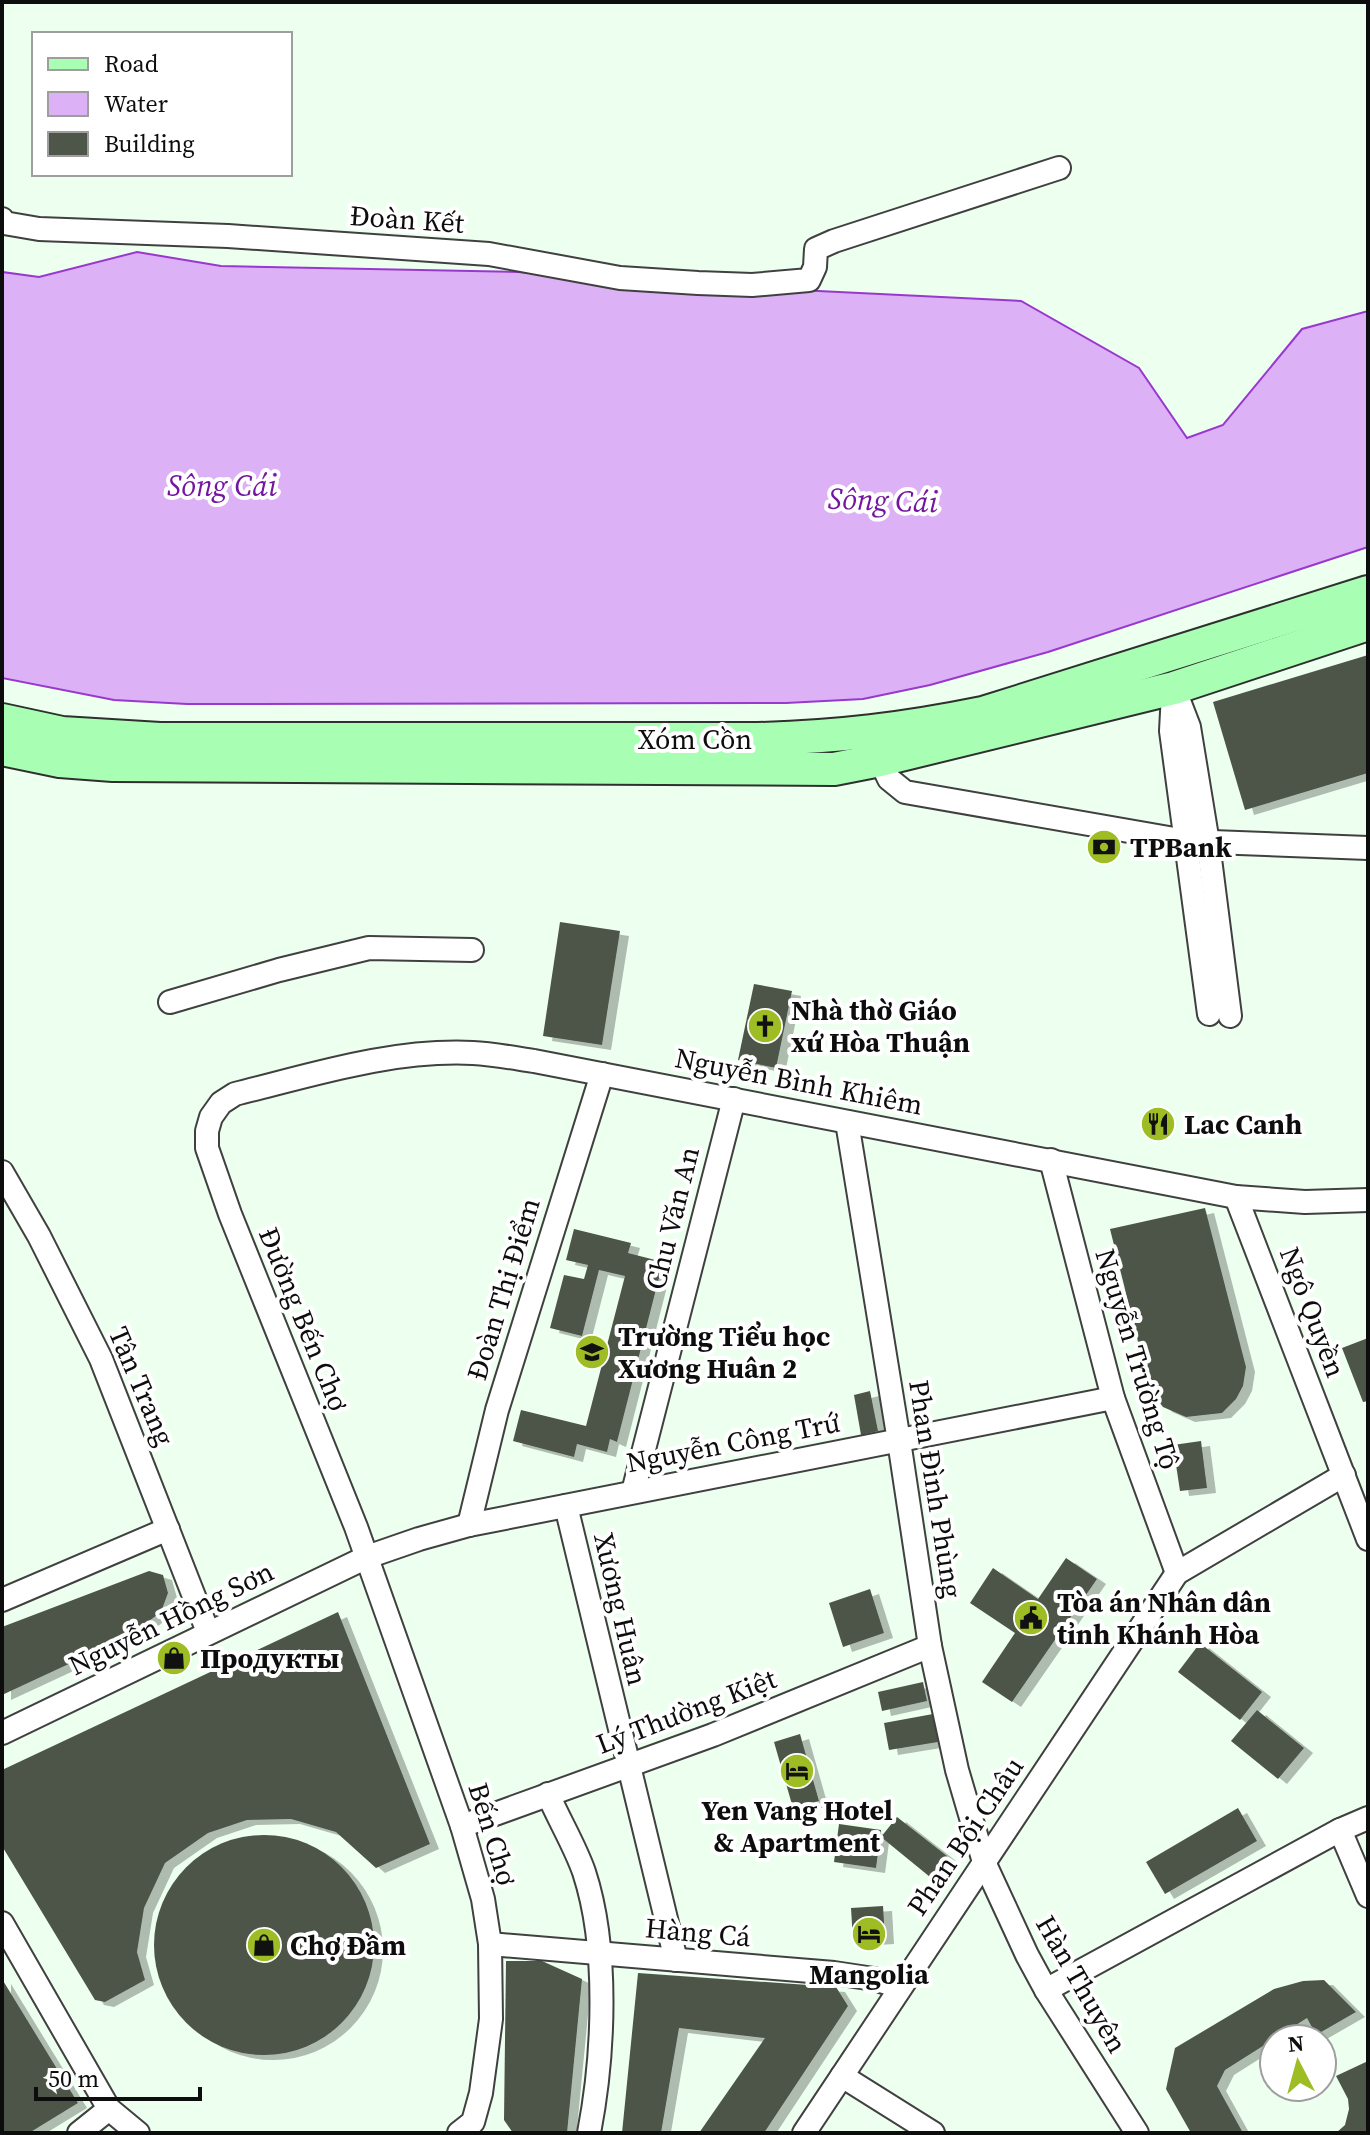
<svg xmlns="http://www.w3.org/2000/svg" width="1370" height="2135" font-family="'Source Serif 4',serif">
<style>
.water{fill:#dcb1f6;stroke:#9938ce;stroke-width:2}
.building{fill:#4e5549;filter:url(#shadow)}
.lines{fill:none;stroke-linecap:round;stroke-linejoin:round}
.street-casing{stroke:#404040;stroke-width:26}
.secondary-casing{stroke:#2f2f2f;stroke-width:36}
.street{stroke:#fff;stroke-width:22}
.secondary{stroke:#a8ffb4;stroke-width:32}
.labels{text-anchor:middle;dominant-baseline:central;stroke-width:8;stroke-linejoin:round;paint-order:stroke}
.street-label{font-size:28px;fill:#0d0d0d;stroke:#fff}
.poi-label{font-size:28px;font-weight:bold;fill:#0d0d0d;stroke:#fff;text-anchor:start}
.water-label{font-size:30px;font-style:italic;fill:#74169f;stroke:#fff}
</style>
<defs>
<filter id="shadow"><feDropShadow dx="9" dy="5" stdDeviation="0" flood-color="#0004"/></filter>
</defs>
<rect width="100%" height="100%" fill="#edffee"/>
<polygon class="water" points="137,252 221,266 518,272 698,285 1021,301 1139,368 1187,438 1223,425 1302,329 1368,311 1368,547 1048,652 930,685 863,699 786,703 187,704 114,700 2,678 2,272 39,277"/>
<g class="building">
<polygon points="1368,655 1368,773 1245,810 1213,702"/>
<polygon points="560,922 620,931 602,1045 543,1036"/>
<polygon points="754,984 792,991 776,1068 738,1060"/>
<polygon points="1205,1208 1246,1367 1243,1386 1236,1399 1222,1413 1186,1417 1163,1407 1150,1390 1110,1229"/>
<polygon points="574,1229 631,1243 628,1253 663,1262 617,1442 610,1439 607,1452 577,1444 574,1457 513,1441 521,1410 586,1426 625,1276 599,1270 582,1336 550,1328 564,1275 584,1279 588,1265 566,1260"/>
<polygon points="1368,1338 1368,1401 1363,1402 1342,1348"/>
<polygon points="870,1391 878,1431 861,1435 854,1395"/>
<polygon points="1201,1441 1207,1488 1180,1491 1173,1445"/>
<polygon points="1066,1558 1097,1579 1012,1702 982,1682 1015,1633 970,1603 993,1568 1038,1599"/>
<polygon points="149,1571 163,1575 168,1593 161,1612 129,1636 2,1695 2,1627"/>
<polygon points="870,1589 884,1633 843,1647 829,1603"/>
<polygon points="338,1612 430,1844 376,1868 336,1832 291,1819 247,1820 208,1833 165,1863 144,1908 137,1952 145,1980 105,2002 95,2000 2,1846 2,1770"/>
<polygon points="1200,1643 1262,1692 1240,1720 1178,1672"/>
<polygon points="923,1682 927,1701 882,1711 878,1692"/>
<polygon points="1257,1710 1304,1748 1278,1779 1231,1741"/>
<polygon points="933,1714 938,1742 889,1750 884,1723"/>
<polygon points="800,1734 819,1801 793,1808 774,1742"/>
<polygon points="1238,1808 1257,1841 1165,1894 1146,1862"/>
<polygon points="897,1817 947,1856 930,1877 881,1837"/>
<polygon points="839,1824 881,1830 876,1868 834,1862"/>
<circle cx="264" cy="1945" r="110"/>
<polygon points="883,1906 885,1939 853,1941 851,1908"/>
<polygon points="506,1961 542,1961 582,1979 567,2133 513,2133 504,2120"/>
<polygon points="638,1973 836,1987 848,2006 764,2133 699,2133 765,2038 679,2028 661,2133 622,2133"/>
<polygon points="2,1979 78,2103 29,2133 2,2133"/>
<polygon points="1324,1980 1356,2012 1316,2035 1307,2018 1225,2070 1217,2086 1243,2133 1191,2133 1166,2089 1175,2048 1274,1989 1303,1981"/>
<polygon points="1368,2061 1368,2133 1336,2133 1345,2125 1349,2109 1348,2099 1336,2076"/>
</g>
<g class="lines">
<g class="street-casing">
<g id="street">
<polyline points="2,219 4,223 39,229 228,236 489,254 620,278 698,283 752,285 809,280 815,267 816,249 834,241 1059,168"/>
<polyline points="1174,688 1189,727 1208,843 1230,1016"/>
<polyline points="1173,693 1171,731 1209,1014"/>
<polyline points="880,760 889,779 905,792 1186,841 1368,848"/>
<polyline points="170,1002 279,970 369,948 472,950"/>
<polyline points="847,1122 899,1441 930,1646 957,1770 984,1862 1027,1955 1046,1990 1137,2133"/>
<polyline points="1051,1160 1113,1398 1177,1573"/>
<polyline points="2,1172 39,1236 101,1359 208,1632"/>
<polyline points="1236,1197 1368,1539"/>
<polyline points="633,1492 734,1099"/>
<polyline points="566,1506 676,1960"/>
<polyline points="469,1525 497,1410 602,1074"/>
<polyline points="2,1600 168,1529"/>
<polyline points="2,1733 367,1557 419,1539 469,1525 1113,1398"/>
<path d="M 548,1794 C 559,1820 575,1846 584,1872 C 609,1948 604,2055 589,2133"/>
<polyline points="462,1826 713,1735 930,1646"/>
<polyline points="1340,1830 1368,1818"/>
<polyline points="2,1923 109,2109 138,2133"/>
<polyline points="490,1944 834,1973 874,1979 900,1987"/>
<polyline points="1046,1990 1340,1830 1368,1896"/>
<polyline points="842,2076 933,2133"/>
<polyline points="79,2133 109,2109"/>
<path d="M 459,2133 L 473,2122 L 481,2093 L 491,2019 L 490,1944 L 483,1899 L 462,1826 L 356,1527 L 230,1214 L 207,1148 L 207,1131 L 211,1117 L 221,1103 L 235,1094 C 312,1075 392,1049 473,1053 C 493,1054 514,1058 534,1061 L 1236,1197 L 1305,1202 L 1368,1200"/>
<polyline points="804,2133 1177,1573 1344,1475"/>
</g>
</g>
<g class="secondary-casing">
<g id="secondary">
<path d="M 2,720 L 62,733 L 160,739 L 758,739 C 838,737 904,729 983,713 L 1368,592"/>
<polyline points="2,749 60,761 113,765 834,769 880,760 1174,688 1368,624"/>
</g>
</g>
<use href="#street" class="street"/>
<use href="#secondary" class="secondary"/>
</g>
<defs>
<g id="bank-disc" transform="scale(1.8)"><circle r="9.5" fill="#9ebd24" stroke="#fff"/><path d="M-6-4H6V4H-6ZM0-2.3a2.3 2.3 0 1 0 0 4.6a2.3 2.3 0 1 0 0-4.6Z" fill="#111"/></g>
<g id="church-disc" transform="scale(1.8)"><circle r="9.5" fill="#9ebd24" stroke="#fff"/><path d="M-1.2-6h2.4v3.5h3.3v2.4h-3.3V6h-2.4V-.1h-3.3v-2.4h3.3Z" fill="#111"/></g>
<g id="restaurant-disc" transform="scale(1.8)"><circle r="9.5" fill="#9ebd24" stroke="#fff"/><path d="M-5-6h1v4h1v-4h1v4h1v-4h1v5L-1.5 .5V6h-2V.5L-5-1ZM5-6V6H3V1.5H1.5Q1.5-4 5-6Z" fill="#111"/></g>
<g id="school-disc" transform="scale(1.8)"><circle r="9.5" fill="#9ebd24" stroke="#fff"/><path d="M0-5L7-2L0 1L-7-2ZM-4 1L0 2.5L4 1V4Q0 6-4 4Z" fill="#111"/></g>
<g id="civic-disc" transform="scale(1.8)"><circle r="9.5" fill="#9ebd24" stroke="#fff"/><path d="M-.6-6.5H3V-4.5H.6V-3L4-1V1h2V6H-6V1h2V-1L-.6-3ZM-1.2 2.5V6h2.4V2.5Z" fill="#111"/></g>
<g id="shop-disc" transform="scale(1.8)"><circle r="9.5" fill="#9ebd24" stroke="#fff"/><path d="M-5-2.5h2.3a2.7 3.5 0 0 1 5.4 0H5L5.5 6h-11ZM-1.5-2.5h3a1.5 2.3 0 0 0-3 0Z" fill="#111"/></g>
<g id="hotel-disc" transform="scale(1.8)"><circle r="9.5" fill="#9ebd24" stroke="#fff"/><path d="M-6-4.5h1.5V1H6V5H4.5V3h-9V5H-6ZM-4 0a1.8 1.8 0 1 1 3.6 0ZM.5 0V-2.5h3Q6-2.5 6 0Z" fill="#111"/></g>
</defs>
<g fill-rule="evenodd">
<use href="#bank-disc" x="1104" y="847"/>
<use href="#church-disc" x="765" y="1026"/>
<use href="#restaurant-disc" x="1158" y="1124"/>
<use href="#school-disc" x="592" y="1352"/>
<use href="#civic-disc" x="1031" y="1618"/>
<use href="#shop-disc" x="174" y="1658"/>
<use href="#hotel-disc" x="797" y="1771"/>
<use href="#hotel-disc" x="869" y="1934"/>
<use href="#shop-disc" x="264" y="1945"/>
</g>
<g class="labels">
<g class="street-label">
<text transform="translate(407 219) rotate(4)">Đoàn Kết</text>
<text x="695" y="739">Xóm Cồn</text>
<text transform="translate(799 1081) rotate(11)">Nguyễn Bình Khiêm</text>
<text transform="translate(672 1218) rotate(-76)">Chu Văn An</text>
<text transform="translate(503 1289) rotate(-73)">Đoàn Thị Điểm</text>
<text transform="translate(1313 1312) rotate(69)">Ngô Quyền</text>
<text transform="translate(304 1319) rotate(68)">Đường Bến Chợ</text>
<text transform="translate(1138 1359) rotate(73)">Nguyễn Trường Tộ</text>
<text transform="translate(142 1386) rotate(67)">Tân Trang</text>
<text transform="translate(733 1442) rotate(-11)">Nguyễn Công Trứ</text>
<text transform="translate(936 1489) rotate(81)">Phan Đình Phùng</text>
<text transform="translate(621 1609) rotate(77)">Xương Huân</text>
<text transform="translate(171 1618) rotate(-26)">Nguyễn Hồng Sơn</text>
<text transform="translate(686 1711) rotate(-21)">Lý Thường Kiệt</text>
<text transform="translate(493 1834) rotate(73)">Bến Chợ</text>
<text transform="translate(965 1836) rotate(-56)">Phan Bội Châu</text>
<text transform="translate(698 1932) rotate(5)">Hàng Cá</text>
<text transform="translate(1082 1984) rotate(60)">Hàn Thuyên</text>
</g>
<g class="poi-label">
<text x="1130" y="847">TPBank</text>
<text x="791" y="1010">Nhà thờ Giáo<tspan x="791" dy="32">xứ Hòa Thuận</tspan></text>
<text x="1184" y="1124">Lac Canh</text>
<text x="618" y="1336">Trường Tiểu học<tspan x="618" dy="32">Xương Huân 2</tspan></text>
<text x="1057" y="1602">Tòa án Nhân dân<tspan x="1057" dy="32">tỉnh Khánh Hòa</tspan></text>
<text x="200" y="1658">Продукты</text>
<text x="797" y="1810" text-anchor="middle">Yen Vang Hotel<tspan x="797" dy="32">&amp; Apartment</tspan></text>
<text x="290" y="1945">Chợ Đầm</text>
<text x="869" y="1974" text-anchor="middle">Mangolia</text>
</g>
<g class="water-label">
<text x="222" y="485">Sông Cái</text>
<text transform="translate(883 500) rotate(2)">Sông Cái</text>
</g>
</g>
<rect width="1370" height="2135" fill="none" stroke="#0d0d0d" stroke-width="8"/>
<rect x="32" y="32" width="260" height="144" fill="#ffffff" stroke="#9e9e9e" stroke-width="2"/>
<rect x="48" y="58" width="40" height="12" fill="#a8ffb4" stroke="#9e9e9e" stroke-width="2"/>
<text x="104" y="72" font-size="24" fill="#0d0d0d">Road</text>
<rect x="48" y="92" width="40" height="24" fill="#dcb1f6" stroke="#9e9e9e" stroke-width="2"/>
<text x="104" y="112" font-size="24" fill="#0d0d0d">Water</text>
<rect x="48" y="132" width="40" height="24" fill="#4e5549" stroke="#9e9e9e" stroke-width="2"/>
<text x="104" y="152" font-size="24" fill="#0d0d0d">Building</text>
<g transform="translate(1298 2063) rotate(354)"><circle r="38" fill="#ffffff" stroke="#9e9e9e" stroke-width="2"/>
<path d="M0-6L14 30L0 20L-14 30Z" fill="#9ebd24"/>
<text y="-12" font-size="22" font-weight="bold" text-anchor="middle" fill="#0d0d0d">N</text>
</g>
<path d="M36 2087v12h164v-12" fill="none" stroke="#0d0d0d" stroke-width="4"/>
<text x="48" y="2087" font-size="24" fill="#0d0d0d" stroke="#ffffff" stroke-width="6" paint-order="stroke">50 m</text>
</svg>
